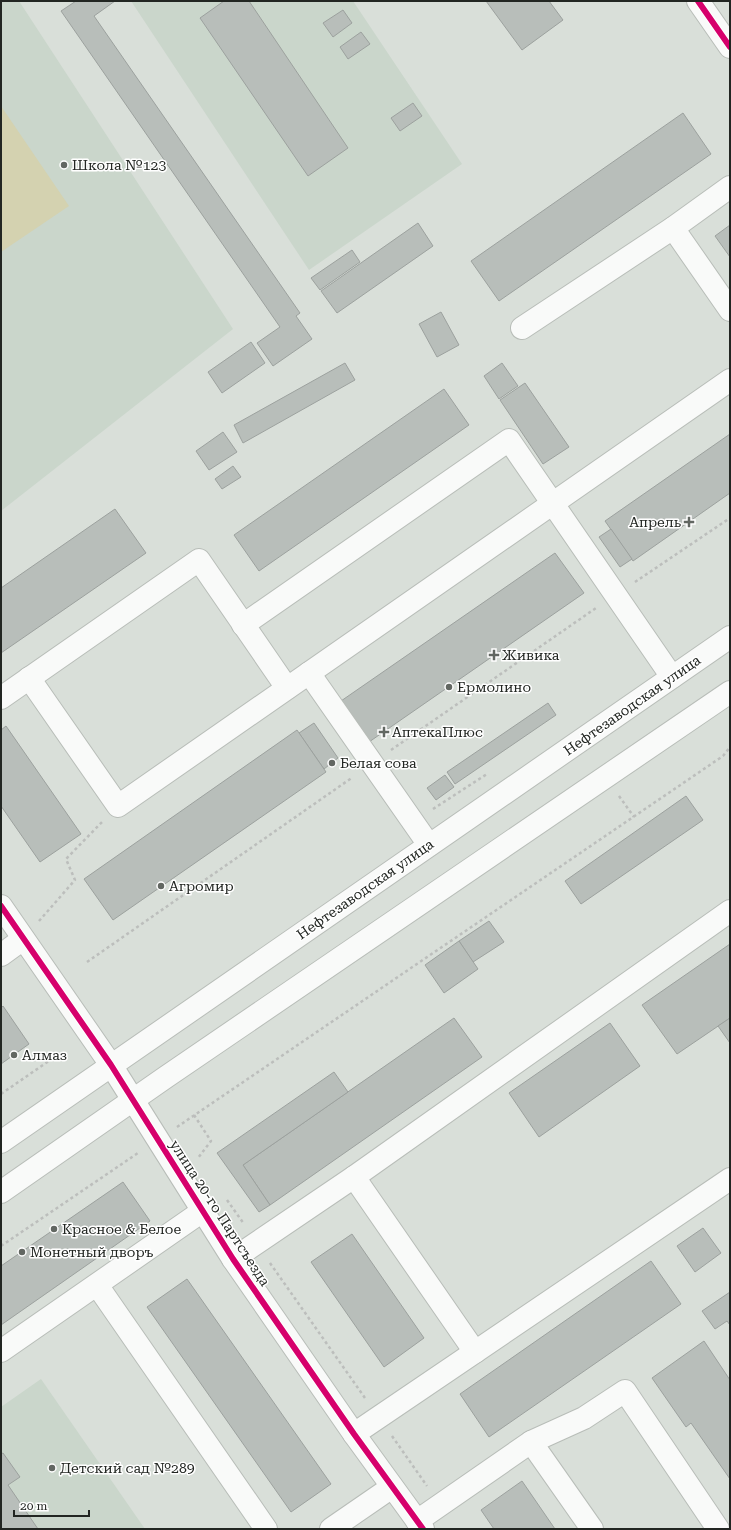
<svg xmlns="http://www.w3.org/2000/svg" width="731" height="1530" font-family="'Roboto Serif',serif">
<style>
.built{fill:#cad6cb}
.green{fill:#d4d2b0}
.building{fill:#b8beba;stroke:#9ca19e}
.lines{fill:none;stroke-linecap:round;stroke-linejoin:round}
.minor-casing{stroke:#b8bdb8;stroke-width:24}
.major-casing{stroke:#b8bdb8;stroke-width:24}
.path{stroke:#bcbebc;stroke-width:2.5;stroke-dasharray:3 3;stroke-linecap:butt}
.minor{stroke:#f9faf9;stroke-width:22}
.major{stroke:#f9faf9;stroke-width:22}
.cycleway-casing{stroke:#fff;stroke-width:8}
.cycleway{stroke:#d6006c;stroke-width:6}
.poi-dot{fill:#626762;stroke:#fff;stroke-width:1.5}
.labels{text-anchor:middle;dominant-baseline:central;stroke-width:3;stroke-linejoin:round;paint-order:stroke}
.poi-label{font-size:14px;fill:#222622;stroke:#fff;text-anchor:start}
.street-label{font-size:14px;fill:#222622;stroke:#fff}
</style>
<rect width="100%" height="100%" fill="#d9dfd9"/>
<g class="built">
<polygon points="1,1 19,1 233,329 1,511"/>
<polygon points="131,1 353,1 462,164 309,270"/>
<polygon points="41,1379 145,1529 1,1529 1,1407"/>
</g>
<polygon class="green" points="1,106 69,206 1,252"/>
<g class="building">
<polygon points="76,1 115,1 94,16 300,313 296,316 312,339 273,366 257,343 280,327 61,11"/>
<polygon points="224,1 249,1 348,148 308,176 200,18"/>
<polygon points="486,1 549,1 563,20 522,50"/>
<polygon points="343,10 352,23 333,37 323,23"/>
<polygon points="361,32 370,44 348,59 340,47"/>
<polygon points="413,103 422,116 400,131 391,118"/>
<polygon points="683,113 711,154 499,301 471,261"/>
<polygon points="418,223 433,246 337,313 321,291"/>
<polygon points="730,225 730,257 715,236"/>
<polygon points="352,250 360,262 320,290 311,278"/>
<polygon points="441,312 459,345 437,357 419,324"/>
<polygon points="251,342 265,363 222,393 208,372"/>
<polygon points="345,363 355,380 243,443 234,425"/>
<polygon points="502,363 518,386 499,399 484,376"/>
<polygon points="525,383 569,447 543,464 500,400"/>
<polygon points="444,389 469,425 259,571 234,535"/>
<polygon points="223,432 237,452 209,470 196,451"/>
<polygon points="730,434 730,493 633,561 605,521"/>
<polygon points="233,466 241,477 222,489 215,479"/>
<polygon points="115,509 146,553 1,653 1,588"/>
<polygon points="611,529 632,559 620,567 599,537"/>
<polygon points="555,553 584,593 369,742 341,701"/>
<polygon points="548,703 556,715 455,784 447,772"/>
<polygon points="314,723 338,758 324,769 299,733"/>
<polygon points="6,726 81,834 40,862 1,806 1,730"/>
<polygon points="297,730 326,772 113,920 84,879"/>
<polygon points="445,775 454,787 436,800 427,788"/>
<polygon points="686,796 703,820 581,904 565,881"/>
<polygon points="489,921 504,942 473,962 459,941"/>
<polygon points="459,941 478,969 444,993 425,965"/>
<polygon points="730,944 730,1018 677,1054 642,1005"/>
<polygon points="3,1006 29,1044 1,1064 1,1008"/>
<polygon points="454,1018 482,1057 270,1205 243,1165"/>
<polygon points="730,1018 730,1043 718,1026"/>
<polygon points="610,1023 640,1066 539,1137 509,1093"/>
<polygon points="334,1072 348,1092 243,1165 270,1205 259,1212 217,1153"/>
<polygon points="123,1182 150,1221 1,1325 1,1266"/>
<polygon points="703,1228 721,1253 695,1272 677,1246"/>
<polygon points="352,1234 424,1338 384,1367 311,1262"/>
<polygon points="651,1261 681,1304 489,1437 460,1394"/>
<polygon points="187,1279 331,1484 291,1512 147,1307"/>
<polygon points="730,1292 730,1325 727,1321 715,1329 702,1311"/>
<polygon points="704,1341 730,1380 730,1479 691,1423 686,1427 652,1378"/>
<polygon points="3,1453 20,1477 8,1485 38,1529 1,1529 1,1454"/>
<polygon points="522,1481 555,1529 494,1529 481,1510"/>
</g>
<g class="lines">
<g class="minor-casing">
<g id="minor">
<polyline points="698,1 730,47"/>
<polyline points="673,228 730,310"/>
<polyline points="522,328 673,228 730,187"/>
<polyline points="243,625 509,440 672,677"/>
<polyline points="309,673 429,845"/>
<polyline points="29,678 118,806 730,380"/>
<polyline points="1,698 199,560 287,688"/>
<polyline points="1,906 111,1065 233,1259 354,1434 423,1529"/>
<polyline points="1,955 23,939"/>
<polyline points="354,1177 475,1352"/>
<polyline points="233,1259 354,1177 730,911"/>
<polyline points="97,1285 266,1529"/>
<polyline points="1,1351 204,1210"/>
<polyline points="354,1434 730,1179"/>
<polyline points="531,1442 584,1418 625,1391 718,1529"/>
<polyline points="417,1521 531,1442 592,1529"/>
<polyline points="331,1529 392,1487"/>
</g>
</g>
<g class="major-casing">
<g id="major">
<polyline points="1,1142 730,637"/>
<polyline points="1,1192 166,1077 730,692"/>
</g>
</g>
<g class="path">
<polyline points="635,582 730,518"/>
<polyline points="391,750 596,608"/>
<polyline points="619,796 634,817"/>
<polyline points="433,809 487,774"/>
<polyline points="39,921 75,880 66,859 102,822"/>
<polyline points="87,962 353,777"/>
<polyline points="1,1094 56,1056"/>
<polyline points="194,1115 211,1141 198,1158"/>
<polyline points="177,1127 723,756 730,747"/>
<polyline points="227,1200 244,1224"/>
<polyline points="1,1246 138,1153"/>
<polyline points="270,1263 365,1398"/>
<polyline points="392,1436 427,1486"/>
</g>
<use href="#minor" class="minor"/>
<use href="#major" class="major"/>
<g class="cycleway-casing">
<g id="cycleway">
<polyline points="698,1 730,47"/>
<polyline points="1,906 111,1065 233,1259 354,1434 423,1529"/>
</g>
</g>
<use href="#cycleway" class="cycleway"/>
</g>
<g class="poi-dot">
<circle cx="64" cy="165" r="4"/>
<path d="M687 516h4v4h4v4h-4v4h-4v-4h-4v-4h4z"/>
<path d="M492 649h4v4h4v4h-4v4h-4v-4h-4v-4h4z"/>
<circle cx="449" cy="687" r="4"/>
<path d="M382 726h4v4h4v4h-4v4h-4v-4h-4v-4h4z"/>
<circle cx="332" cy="763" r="4"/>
<circle cx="161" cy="886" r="4"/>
<circle cx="14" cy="1055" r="4"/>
<circle cx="54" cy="1229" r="4"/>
<circle cx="22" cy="1252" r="4"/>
<circle cx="52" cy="1468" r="4"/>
</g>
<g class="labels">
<g class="poi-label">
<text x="72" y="165">Школа №123</text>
<text x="681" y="522" text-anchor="end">Апрель</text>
<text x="502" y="655">Живика</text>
<text x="457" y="687">Ермолино</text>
<text x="392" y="732">АптекаПлюс</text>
<text x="340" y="763">Белая сова</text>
<text x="169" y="886">Агромир</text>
<text x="22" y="1055">Алмаз</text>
<text x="62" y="1229">Красное &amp; Белое</text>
<text x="30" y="1252">Монетный дворъ</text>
<text x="60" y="1468">Детский сад №289</text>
</g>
<g class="street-label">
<text transform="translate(632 705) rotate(-35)">Нефтезаводская улица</text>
<text transform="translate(365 889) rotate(-35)">Нефтезаводская улица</text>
<text transform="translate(220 1213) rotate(57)">улица 20-го Партсъезда</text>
</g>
</g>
<rect width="731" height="1530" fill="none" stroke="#222622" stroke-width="4"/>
<path d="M14 1510v6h75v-6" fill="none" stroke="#222622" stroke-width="2"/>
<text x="20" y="1510" font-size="12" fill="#222622" stroke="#ffffff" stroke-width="3" paint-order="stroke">20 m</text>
</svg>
